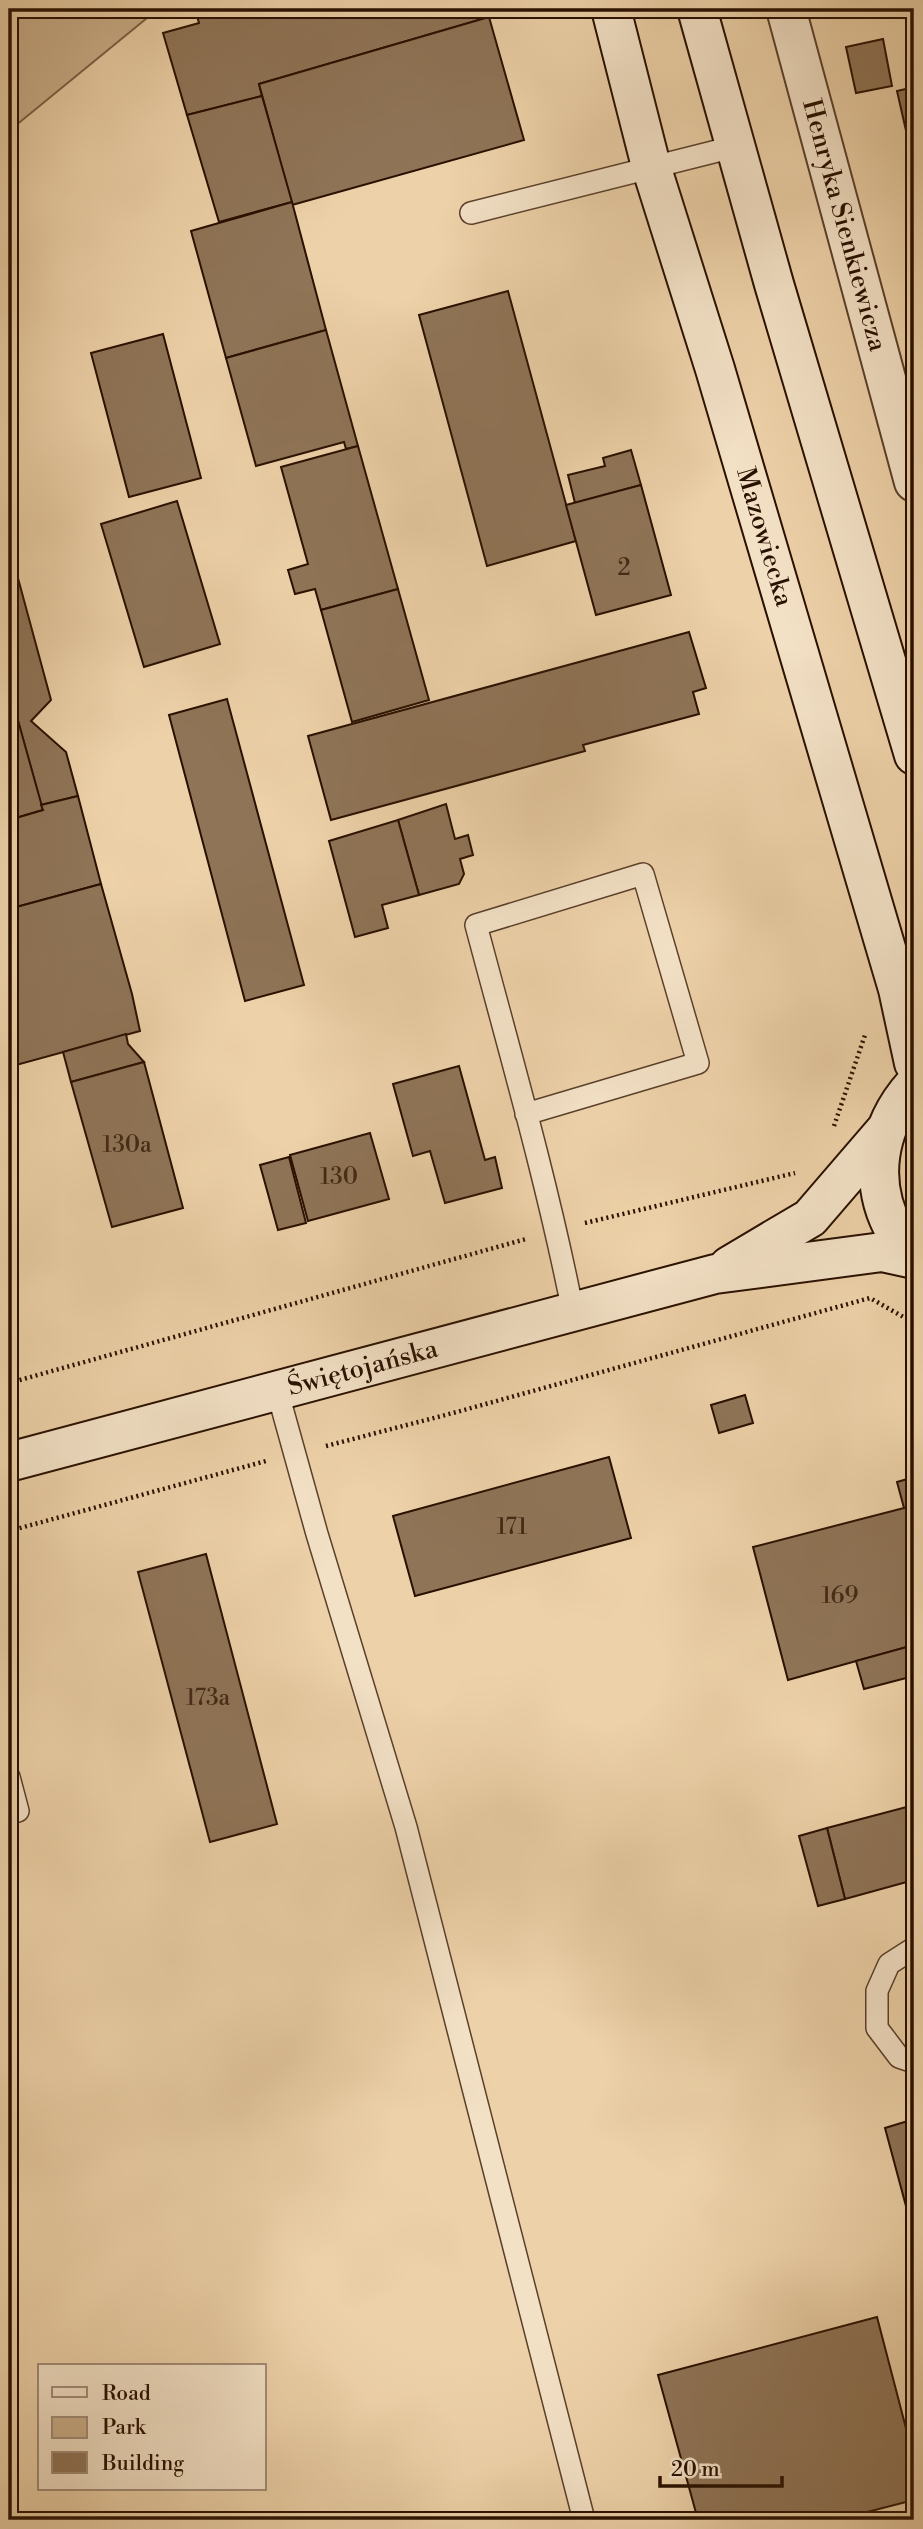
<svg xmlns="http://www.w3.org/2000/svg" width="923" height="2529" font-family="'Libre Bodoni',serif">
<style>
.green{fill:#ccb08b;stroke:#7a6046;stroke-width:2}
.building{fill:#8f7457;stroke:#291000;stroke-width:2}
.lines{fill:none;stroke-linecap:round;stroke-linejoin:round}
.lane-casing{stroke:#5a402a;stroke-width:24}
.street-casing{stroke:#5a402a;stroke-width:42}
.secondary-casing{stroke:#291000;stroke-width:42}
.path{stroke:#291000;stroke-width:4.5;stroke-dasharray:2 3.5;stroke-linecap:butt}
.lane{stroke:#f3e1c6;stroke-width:21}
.street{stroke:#f3e1c6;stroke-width:38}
.secondary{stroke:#f3e1c6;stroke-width:38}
.labels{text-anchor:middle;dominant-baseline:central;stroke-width:5;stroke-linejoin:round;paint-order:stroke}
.number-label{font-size:23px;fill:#422916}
.street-label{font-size:26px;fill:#291000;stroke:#f3e1c6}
</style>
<rect width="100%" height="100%" fill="#edd1a8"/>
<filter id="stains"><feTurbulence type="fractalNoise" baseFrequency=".00286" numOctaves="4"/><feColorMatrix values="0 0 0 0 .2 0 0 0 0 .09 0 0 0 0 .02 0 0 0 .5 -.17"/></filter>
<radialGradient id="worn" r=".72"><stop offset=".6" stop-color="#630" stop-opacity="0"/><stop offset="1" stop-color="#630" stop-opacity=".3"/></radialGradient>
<polygon class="green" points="9,9 158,9 9,131"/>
<g class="building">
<polygon points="195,9 487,9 489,17 259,84 262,96 187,115 163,33 199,23"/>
<polygon points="489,17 524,140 292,205 259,84"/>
<polygon points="883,39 892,86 856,93 846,47"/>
<polygon points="914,87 914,166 897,91"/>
<polygon points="262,96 292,202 219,222 187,115"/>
<polygon points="292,202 326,330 226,358 191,231"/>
<polygon points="508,291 576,541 487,566 419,315"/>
<polygon points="326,330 358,446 346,449 344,442 256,466 226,358"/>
<polygon points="163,334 201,478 129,497 91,353"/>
<polygon points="358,446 398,589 321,610 315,589 295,594 288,570 308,564 281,467"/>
<polygon points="631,450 641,485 575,503 568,475 605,466 603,458"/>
<polygon points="641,485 671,595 596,615 566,505"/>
<polygon points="177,501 220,644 144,667 101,524"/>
<polygon points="9,545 51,700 31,721 66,752 78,796 41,805 12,699 9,699"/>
<polygon points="398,589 429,700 352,722 321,610"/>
<polygon points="689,632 706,688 693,692 699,714 583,745 585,751 331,820 308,736"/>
<polygon points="9,699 12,699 43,810 9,820"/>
<polygon points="227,699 304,985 245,1001 169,715"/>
<polygon points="78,796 101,884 9,909 9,820 43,810 41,805"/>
<polygon points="446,804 455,839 468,835 473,855 460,859 464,874 459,884 419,895 398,820"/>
<polygon points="398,820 419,895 382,905 388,928 355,937 329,841"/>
<polygon points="101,884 132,994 140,1031 9,1067 9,909"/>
<polygon points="126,1034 128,1044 144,1062 71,1082 63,1052"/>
<polygon points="144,1062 183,1208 112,1227 71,1082"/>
<polygon points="459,1066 485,1160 495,1157 502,1188 445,1203 430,1151 413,1156 393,1084"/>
<polygon points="370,1133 389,1199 308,1221 290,1155"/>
<polygon points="289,1157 306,1223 278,1230 260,1165"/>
<polygon points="745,1395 753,1423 719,1433 711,1405"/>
<polygon points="609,1457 631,1538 415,1596 393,1516"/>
<polygon points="914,1477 914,1645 788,1680 753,1547 904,1508 897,1482"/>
<polygon points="206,1554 277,1824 210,1842 138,1572"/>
<polygon points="914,1645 914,1676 864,1689 856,1661"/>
<polygon points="914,1805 914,1880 845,1899 827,1828"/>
<polygon points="827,1828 845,1899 818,1906 799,1836"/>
<polygon points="914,2119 914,2236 885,2128"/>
<polygon points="877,2317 914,2459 914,2500 836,2520 698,2520 658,2375"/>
</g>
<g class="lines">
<g class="lane-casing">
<g id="lane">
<polyline points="471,213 737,146"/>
<path d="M 526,1114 L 698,1063 L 643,874 L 476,925 C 510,1053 547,1181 573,1312"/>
<polyline points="277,1390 317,1534 406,1827 584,2520"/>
<polyline points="9,1777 18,1811 9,1813"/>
<polyline points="914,1948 889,1964 877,1991 877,2028 899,2057 914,2062"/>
</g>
</g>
<g class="street-casing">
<g id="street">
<path id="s1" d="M 786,9 L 914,482"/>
</g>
</g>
<g class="secondary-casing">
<g id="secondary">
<path id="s2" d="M 611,9 L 651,166 L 715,369 L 898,989 L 914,1063"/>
<polyline points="697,9 774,284 914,755"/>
<path d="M 914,1085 C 877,1126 867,1183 896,1233 C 901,1240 908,1247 914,1254"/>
<polyline points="729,1266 810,1218 884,1132"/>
<path id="s3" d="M 9,1462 L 715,1274 L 882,1252 L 914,1259"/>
</g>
</g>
<g class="path">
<polyline points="834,1126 865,1035"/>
<polyline points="585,1223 795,1173"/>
<polyline points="9,1383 526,1239"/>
<polyline points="326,1446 453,1413 870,1298 914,1323"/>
<polyline points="9,1531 266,1461"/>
</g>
<use href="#lane" class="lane"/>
<use href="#street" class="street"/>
<use href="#secondary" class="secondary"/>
</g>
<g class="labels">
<g class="number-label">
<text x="624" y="568">2</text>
<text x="127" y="1145">130a</text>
<text x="339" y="1177">130</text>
<text x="512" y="1527">171</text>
<text x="840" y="1596">169</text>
<text x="208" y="1698">173a</text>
</g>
<g class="street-label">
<text stroke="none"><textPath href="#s1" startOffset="224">Henryka Sienkiewicza</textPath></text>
<text stroke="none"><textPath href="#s2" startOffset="550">Mazowiecka</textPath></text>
<text stroke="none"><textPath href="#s3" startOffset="366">Świętojańska</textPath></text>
</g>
</g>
<rect width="923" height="2529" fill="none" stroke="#edd1a8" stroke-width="35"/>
<rect x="10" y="10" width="902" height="2508" fill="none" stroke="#291000" stroke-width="3.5"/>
<rect x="18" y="18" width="888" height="2494" fill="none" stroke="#291000" stroke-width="2"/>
<rect x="38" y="2364" width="228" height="126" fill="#f3e1c6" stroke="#a28d77" stroke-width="2"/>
<rect x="52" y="2387" width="35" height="10" fill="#f3e1c6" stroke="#a28d77" stroke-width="2"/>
<text x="102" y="2400" font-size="21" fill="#291000">Road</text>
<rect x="52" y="2417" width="35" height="21" fill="#ccb08b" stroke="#a28d77" stroke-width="2"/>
<text x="102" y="2434" font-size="21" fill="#291000">Park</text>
<rect x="52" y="2452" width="35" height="21" fill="#8f7457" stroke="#a28d77" stroke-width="2"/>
<text x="102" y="2470" font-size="21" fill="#291000">Building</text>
<path d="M660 2476v10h122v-10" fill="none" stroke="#291000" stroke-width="3.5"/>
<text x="671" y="2476" font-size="21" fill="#291000" stroke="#f3e1c6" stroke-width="5" paint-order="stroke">20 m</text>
<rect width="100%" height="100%" filter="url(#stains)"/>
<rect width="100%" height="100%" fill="url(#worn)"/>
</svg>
